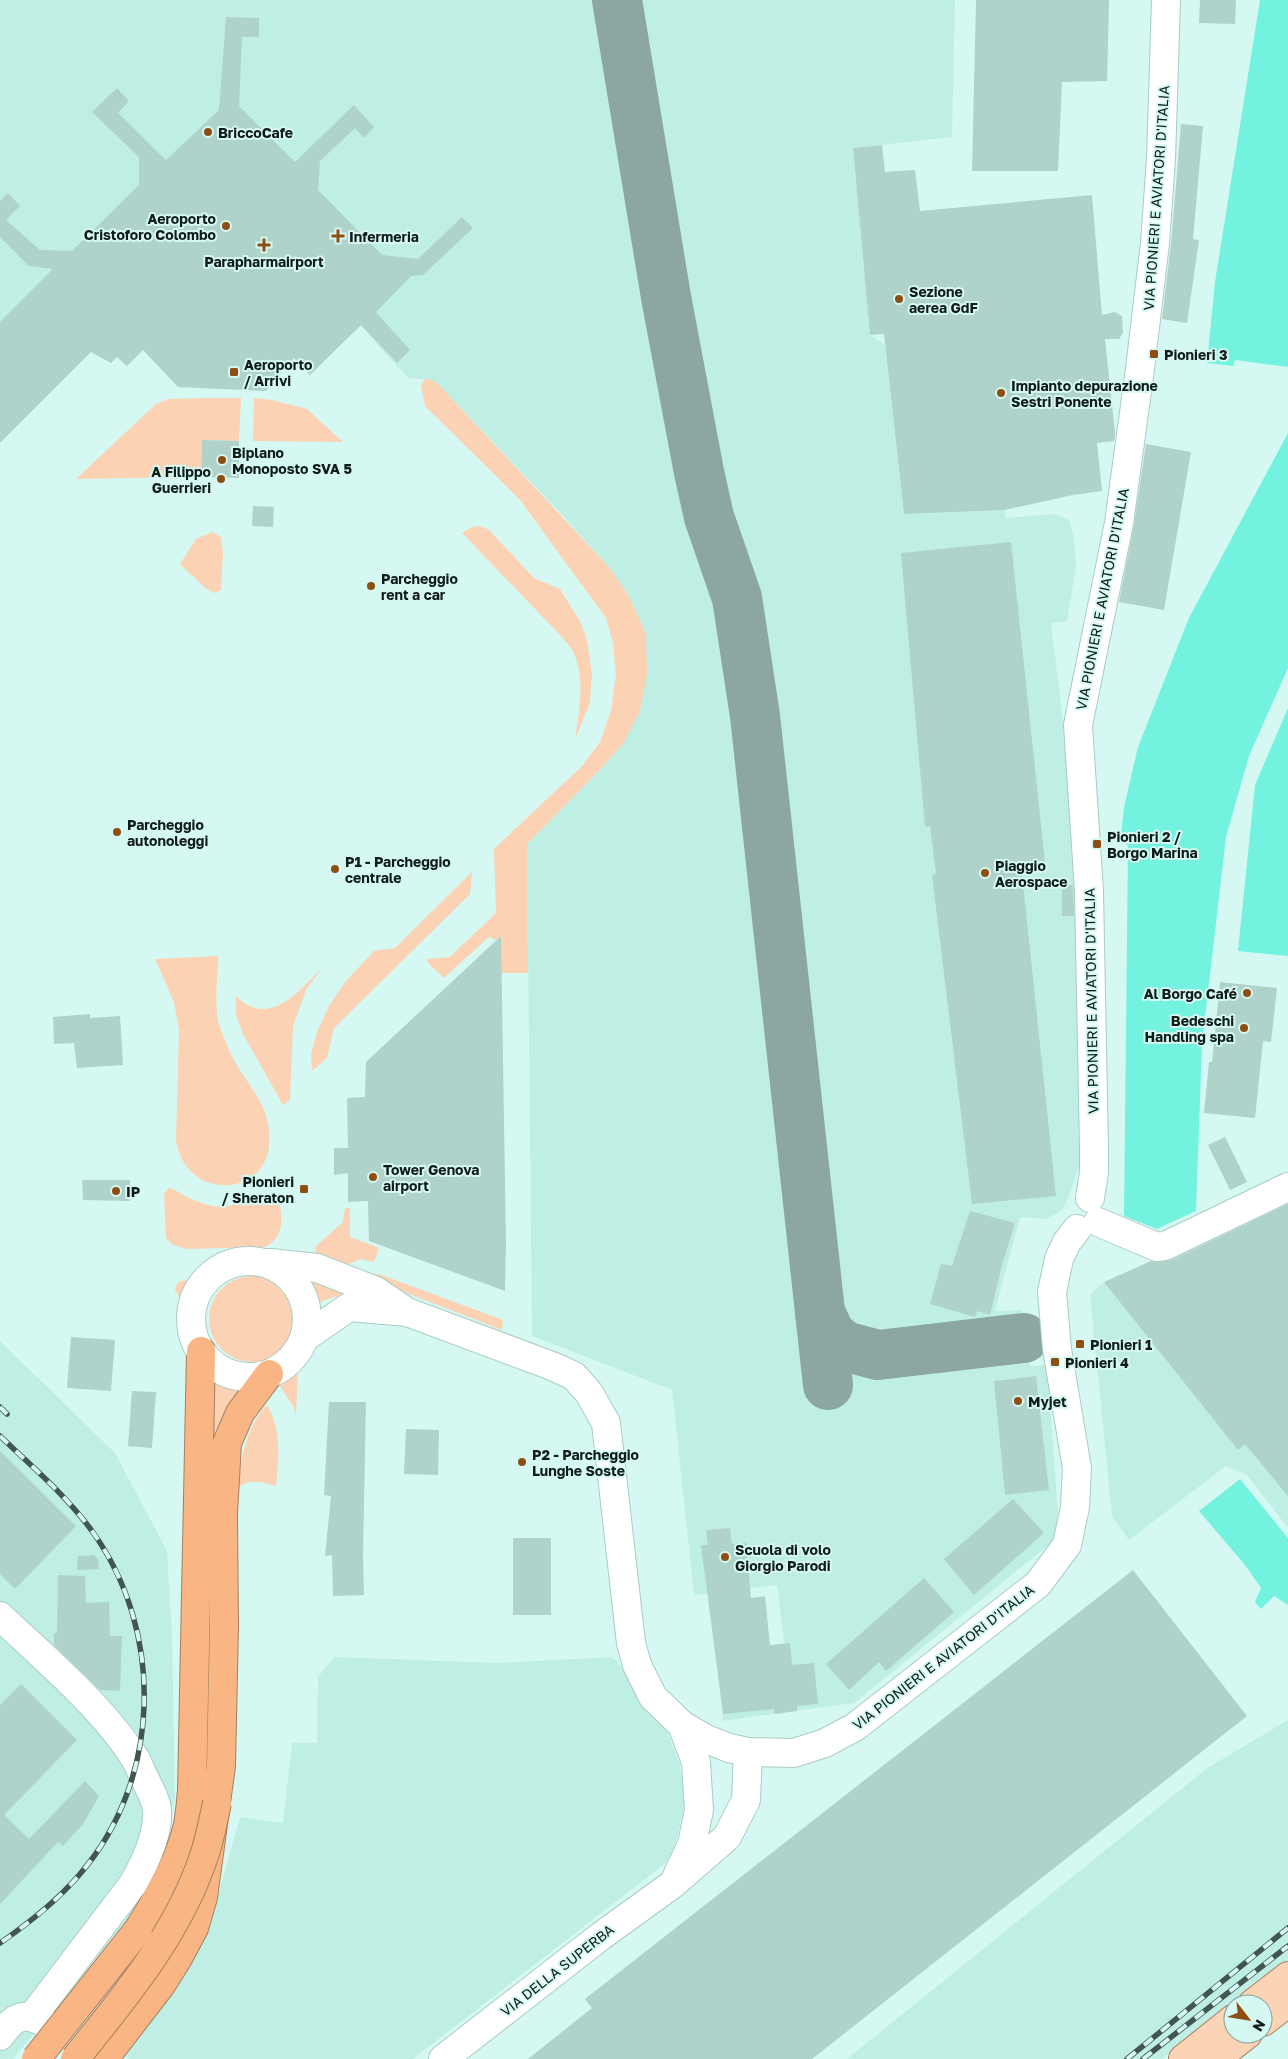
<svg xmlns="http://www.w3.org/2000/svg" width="1288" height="2059" font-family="'Golos Text',sans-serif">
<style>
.built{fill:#bfeee5}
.green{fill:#fcd2b4}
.water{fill:#72f2df}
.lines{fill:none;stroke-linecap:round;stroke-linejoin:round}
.taxiway{stroke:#8ca7a2;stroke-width:50}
.building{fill:#afd2cb}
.minor-casing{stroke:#a9ccc5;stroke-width:30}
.major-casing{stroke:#a77f5f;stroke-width:30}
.highway-casing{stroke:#a77f5f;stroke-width:30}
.minor{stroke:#fff;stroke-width:28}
.major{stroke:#fbd3b5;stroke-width:28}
.highway{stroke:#f9b584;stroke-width:28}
.rail-casing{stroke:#425552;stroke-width:5.5}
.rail{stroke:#d5f9f2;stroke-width:4;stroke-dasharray:11;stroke-linecap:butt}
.highway-bridge-casing{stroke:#a77f5f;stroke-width:30;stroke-linecap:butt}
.highway-bridge{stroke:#f9b584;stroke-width:28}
.poi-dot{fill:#8d4e14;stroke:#d5f9f2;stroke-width:2}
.labels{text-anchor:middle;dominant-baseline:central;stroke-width:4;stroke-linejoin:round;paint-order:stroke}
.poi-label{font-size:14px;font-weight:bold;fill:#0f1c1a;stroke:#d5f9f2;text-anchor:start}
.street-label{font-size:14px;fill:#0f1c1a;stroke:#d5f9f2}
</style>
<rect width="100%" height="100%" fill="#d5f9f2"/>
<g class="built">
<polygon points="0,0 955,0 952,137 853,148 870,335 885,345 904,514 1004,510 1006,518 1055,514 1069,520 1074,538 1076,567 1067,621 1051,623 1078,843 1084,1152 1069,1196 1062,1210 1046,1219 1020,1217 995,1311 1022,1310 1030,1366 1047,1365 1058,1513 1056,1530 1050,1544 854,1703 722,1721 723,1714 784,1643 777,1585 694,1595 672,1390 532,1336 527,844 595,775 623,744 629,596 609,567 568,521 440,386 433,380 408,378 361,326 91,324 0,405"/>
<polygon points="1288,1201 1288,1528 1247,1475 1226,1466 1129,1540 1112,1516 1090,1295 1100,1285"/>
<polygon points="0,1341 115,1453 167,1551 172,1634 175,1798 144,1899 13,2059 0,2059"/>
<polygon points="334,1657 499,1663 612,1657 634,1679 663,1720 680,1765 685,1803 672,1858 413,2059 129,2059 121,2052 175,1989 215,1907 240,1817 283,1823 292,1743 317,1743 318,1677"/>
<polygon points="1288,1720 1288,1963 1246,1996 1233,2004 1233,2006 1162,2059 847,2059 1206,1769"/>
</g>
<g class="green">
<polygon points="425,379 433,380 440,386 609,567 629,596 646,634 647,675 640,711 623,744 595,775 527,844 528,973 501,973 501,942 493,939 490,936 444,978 428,963 427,959 450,957 496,913 494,849 582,766 600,742 611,711 616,675 613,643 606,618 520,500 425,406 421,385"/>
<polygon points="209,398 241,398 239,441 202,440 201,477 76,479 156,404 168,399"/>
<polygon points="254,398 272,400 307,409 343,442 253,441"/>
<path d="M 480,526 L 489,530 L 534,578 L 560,589 L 581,623 L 587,640 L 592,674 L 590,703 L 575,739 C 579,712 585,682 575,656 C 573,649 566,642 561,636 L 462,533 L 472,527 Z"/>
<polygon points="212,532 221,537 223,553 221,590 214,593 204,587 180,564 196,539"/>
<polygon points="472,872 470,894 334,1028 327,1058 312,1071 311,1054 317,1032 329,1006 346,981 374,951 395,948"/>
<path d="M 218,956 C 218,975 215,995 217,1014 C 218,1025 225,1039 229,1050 C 245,1086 273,1102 269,1147 C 263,1197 185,1201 176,1140 L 179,1030 L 174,1002 L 155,959 Z"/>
<path d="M 322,968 L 306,990 L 293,1026 L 290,1100 L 283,1105 L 243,1034 L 236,1015 L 236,996 C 269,1029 298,992 322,968 Z"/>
<path d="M 168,1188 C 176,1189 179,1193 185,1196 C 198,1202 212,1208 227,1206 C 246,1203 260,1188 279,1201 C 283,1220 284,1237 265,1247 L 187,1249 L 173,1245 L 166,1238 L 164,1194 Z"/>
<polygon points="345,1208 350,1208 350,1237 379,1248 374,1262 360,1259 341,1268 317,1256 315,1247 343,1222"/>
<polygon points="379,1274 503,1320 502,1330 363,1276"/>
<circle cx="252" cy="1319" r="43"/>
<polygon points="198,1277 188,1295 184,1308 175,1289 178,1282"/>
<polygon points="309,1277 359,1294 334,1297 315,1304 309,1284"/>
<polygon points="298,1367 296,1415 293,1406 280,1386"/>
<polygon points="209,1375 246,1388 210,1485"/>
<path d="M 267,1405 C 282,1431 279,1457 276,1486 C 263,1482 248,1478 238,1488 C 241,1459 246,1426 267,1405 Z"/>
</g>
<g class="water">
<polygon points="1260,0 1288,0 1288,367 1235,360 1233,366 1207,363 1215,282"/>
<polygon points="1288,433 1288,668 1249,756 1226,837 1202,1044 1196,1211 1157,1229 1124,1216 1128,846 1121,835 1124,807 1138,747 1189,618"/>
<polygon points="1288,708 1288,956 1238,951 1255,785"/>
<polygon points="1240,1479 1288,1538 1288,1605 1274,1596 1261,1609 1255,1602 1261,1588 1245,1565 1199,1511"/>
</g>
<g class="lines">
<g class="taxiway">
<polyline points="617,0 666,297 699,472 709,517 737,598 755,716 820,1312"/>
<polyline points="828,1385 820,1312 830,1334 844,1346 878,1355 1024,1338"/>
</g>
</g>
<g class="building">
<polygon points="976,0 1109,0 1107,81 1062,82 1058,171 972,171"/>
<polygon points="1200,0 1236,0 1235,24 1199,23"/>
<polygon points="226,17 259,18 259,37 242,37 239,106 295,162 354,105 374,127 364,138 355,128 320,161 318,190 382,255 418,259 462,217 473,228 423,275 411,276 376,312 410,350 397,363 361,325 310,375 294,358 266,391 178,387 143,350 127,366 117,357 111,363 91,352 0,443 0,322 53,269 29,266 0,237 0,201 8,193 20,206 6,220 40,250 72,251 139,185 139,157 92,112 117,88 129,101 118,113 166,160 219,110"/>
<polygon points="1181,124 1203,126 1193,239 1199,240 1187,323 1162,319 1171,244"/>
<polygon points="882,145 885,172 915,170 920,211 1092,195 1102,315 1115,312 1122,316 1123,333 1119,339 1105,339 1115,433 1114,441 1097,443 1102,491 1073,495 1004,510 904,514 884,334 870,335 853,148"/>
<polygon points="202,440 239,441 239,478 201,477"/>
<polygon points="1146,444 1191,452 1164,610 1119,602 1134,525"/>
<polygon points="253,506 274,507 273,527 252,526"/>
<polygon points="1011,542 1046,872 1022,874 1056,1196 972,1204 932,875 936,874 930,826 925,827 901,553"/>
<polygon points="1062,885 1073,885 1074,916 1062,916"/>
<polygon points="501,936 506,1243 505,1291 369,1241 368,1201 348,1202 348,1173 334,1175 334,1148 348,1148 347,1098 365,1097 366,1062"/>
<polygon points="1220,982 1277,988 1271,1042 1263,1041 1255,1118 1204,1113 1209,1062 1212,1062"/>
<polygon points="90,1014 90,1018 120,1016 123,1065 77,1068 74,1043 54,1044 53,1017"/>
<polygon points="1225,1137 1247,1182 1230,1190 1208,1145"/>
<polygon points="82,1180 130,1180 130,1201 83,1200"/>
<polygon points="1288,1204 1288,1496 1245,1444 1238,1450 1104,1282 1151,1261 1159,1262 1172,1260"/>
<polygon points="970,1211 1015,1223 1002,1265 990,1315 977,1311 975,1317 930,1304 941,1264 952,1266"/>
<polygon points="71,1337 115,1340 111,1391 67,1388"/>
<polygon points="1036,1376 1049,1490 1005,1495 994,1381"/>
<polygon points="132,1391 156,1392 152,1448 128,1446"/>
<polygon points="329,1402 366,1402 363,1554 364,1595 333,1596 332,1555 325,1556 331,1496 324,1495"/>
<polygon points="406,1429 439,1430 438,1475 404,1474"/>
<polygon points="0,1451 76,1526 15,1589 0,1574"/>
<polygon points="1013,1499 1044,1533 974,1595 944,1559"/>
<polygon points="730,1528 732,1544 746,1543 751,1598 765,1596 770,1645 790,1643 792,1665 814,1663 818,1704 797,1706 797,1711 775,1714 774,1709 723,1714 701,1545 708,1545 706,1530"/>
<rect x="513" y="1538" width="38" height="77"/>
<polygon points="94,1555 98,1559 99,1569 77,1570 78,1556"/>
<polygon points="1133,1570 1247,1716 812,2059 528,2059 592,2008 585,1999"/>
<polygon points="58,1575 85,1576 86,1603 109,1602 110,1636 122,1636 120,1691 100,1690 54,1645 54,1633 57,1633"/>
<polygon points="924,1578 954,1612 886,1671 879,1662 849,1690 826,1664"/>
<polygon points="21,1684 77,1740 4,1815 29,1839 85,1781 99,1796 83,1824 63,1846 58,1842 0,1904 0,1705"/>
</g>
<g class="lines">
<g class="minor-casing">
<g id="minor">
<polyline points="1090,1198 1094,1173 1094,1149 1089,891 1078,725 1119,523 1140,369 1155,243 1161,159 1166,0"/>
<polyline points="1098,1222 1157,1247 1165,1246 1288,1187"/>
<circle cx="249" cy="1319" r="58"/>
<polyline points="270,1263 317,1268 376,1291 404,1310"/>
<polyline points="304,1338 349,1307 407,1312 552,1366 574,1376 589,1393 606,1423 631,1643 637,1665 653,1697 682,1725 706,1739 729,1748 748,1752 794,1753 825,1743 855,1727 1038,1584 1067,1545 1075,1507 1077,1468 1057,1349 1052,1292 1059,1259 1067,1242 1077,1229"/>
<path d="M 0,1616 C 45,1659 103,1707 136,1760 C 139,1765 141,1772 144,1777 C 149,1788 155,1797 157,1809 C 159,1834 145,1863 133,1884 L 32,2017"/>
<polyline points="677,1876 692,1844 699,1810 696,1762 682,1725"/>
<path d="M 0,2036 C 16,2014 24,2012 47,2024"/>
<polyline points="443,2059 601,1936 673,1884 727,1837 746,1800 748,1752"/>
</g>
</g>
<g class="major-casing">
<g id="major">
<polyline points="1252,2004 1288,1976"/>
<polyline points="1263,2022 1288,2003"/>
<polyline points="1183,2059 1233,2019"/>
<polyline points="1216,2059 1248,2034"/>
</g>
</g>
<g class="highway-casing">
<g id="highway">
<path d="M 138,1930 C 159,1897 179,1863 188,1825 C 190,1814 191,1802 192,1790 L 201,1351"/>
<polyline points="104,2059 161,1985 178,1958 194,1928 203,1897 221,1766 224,1627 223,1514 227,1443 240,1413 269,1374"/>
</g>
</g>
<use href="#minor" class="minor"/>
<use href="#major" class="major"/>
<use href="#highway" class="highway"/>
<g class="rail-casing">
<g id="rail">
<polyline points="0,1407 7,1414"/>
<path d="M 0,1436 C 31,1466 66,1495 92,1531 C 165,1632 162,1779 80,1874 C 57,1901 29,1923 0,1943"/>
<polyline points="1127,2059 1288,1928"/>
<polyline points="1143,2059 1288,1946"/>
</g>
</g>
<use href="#rail" class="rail"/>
<g class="highway-bridge-casing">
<g id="highway-bridge">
<polyline points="36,2059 138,1930"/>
<path d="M 75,2059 C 126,1995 178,1934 204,1856 C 210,1839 213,1821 217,1803"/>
</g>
</g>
<use href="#highway-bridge" class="highway-bridge"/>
</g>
<g class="poi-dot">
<circle cx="208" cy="132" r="5"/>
<circle cx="226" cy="226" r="5"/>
<path d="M335.5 228.5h5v5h5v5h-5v5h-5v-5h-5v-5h5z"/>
<path d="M261.5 237.5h5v5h5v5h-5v5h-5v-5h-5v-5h5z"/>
<circle cx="899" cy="299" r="5"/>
<rect x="1149" y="349" width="10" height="10" rx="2.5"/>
<rect x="229" y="367" width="10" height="10" rx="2.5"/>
<circle cx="1001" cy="393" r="5"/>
<circle cx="222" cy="460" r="5"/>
<circle cx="221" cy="479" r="5"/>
<circle cx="371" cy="586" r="5"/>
<circle cx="117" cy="832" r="5"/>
<rect x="1092" y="839" width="10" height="10" rx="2.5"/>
<circle cx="335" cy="869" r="5"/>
<circle cx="985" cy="873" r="5"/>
<circle cx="1247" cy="993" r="5"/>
<circle cx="1244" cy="1028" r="5"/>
<circle cx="373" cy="1177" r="5"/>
<rect x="299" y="1184" width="10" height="10" rx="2.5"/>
<circle cx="116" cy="1191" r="5"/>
<rect x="1075" y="1339" width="10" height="10" rx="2.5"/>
<rect x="1050" y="1357" width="10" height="10" rx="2.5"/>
<circle cx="1018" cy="1401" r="5"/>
<circle cx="522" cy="1462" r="5"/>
<circle cx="725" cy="1557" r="5"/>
</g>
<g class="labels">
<g class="poi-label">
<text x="218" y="132">BriccoCafe</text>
<text x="216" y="218" text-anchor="end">Aeroporto<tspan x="216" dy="16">Cristoforo Colombo</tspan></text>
<text x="349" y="236">Infermeria</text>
<text x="264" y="261" text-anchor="middle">Parapharmairport</text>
<text x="909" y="291">Sezione<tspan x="909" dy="16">aerea GdF</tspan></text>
<text x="1164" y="354">Pionieri 3</text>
<text x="244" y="364">Aeroporto<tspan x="244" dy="16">/ Arrivi</tspan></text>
<text x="1011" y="385">Impianto depurazione<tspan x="1011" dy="16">Sestri Ponente</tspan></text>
<text x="232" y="452">Biplano<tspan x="232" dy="16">Monoposto SVA 5</tspan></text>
<text x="211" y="471" text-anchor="end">A Filippo<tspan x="211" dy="16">Guerrieri</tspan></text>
<text x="381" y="578">Parcheggio<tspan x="381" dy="16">rent a car</tspan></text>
<text x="127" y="824">Parcheggio<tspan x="127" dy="16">autonoleggi</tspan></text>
<text x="1107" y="836">Pionieri 2 /<tspan x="1107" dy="16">Borgo Marina</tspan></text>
<text x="345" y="861">P1 - Parcheggio<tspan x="345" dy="16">centrale</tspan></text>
<text x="995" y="865">Piaggio<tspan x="995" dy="16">Aerospace</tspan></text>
<text x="1237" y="993" text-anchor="end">Al Borgo Café</text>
<text x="1234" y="1020" text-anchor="end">Bedeschi<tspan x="1234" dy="16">Handling spa</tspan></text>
<text x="383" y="1169">Tower Genova<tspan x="383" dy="16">airport</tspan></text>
<text x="294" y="1181" text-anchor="end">Pionieri<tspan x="294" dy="16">/ Sheraton</tspan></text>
<text x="126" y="1191">IP</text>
<text x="1090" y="1344">Pionieri 1</text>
<text x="1065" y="1362">Pionieri 4</text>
<text x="1028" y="1401">Myjet</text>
<text x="532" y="1454">P2 - Parcheggio<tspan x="532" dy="16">Lunghe Soste</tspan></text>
<text x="735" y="1549">Scuola di volo<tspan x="735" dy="16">Giorgio Parodi</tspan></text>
</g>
<g class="street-label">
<text transform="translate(1156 198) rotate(-86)">VIA PIONIERI E AVIATORI D'ITALIA</text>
<text transform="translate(1102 599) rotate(-79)">VIA PIONIERI E AVIATORI D'ITALIA</text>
<text transform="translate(1091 1001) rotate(-91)">VIA PIONIERI E AVIATORI D'ITALIA</text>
<text transform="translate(943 1657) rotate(-38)">VIA PIONIERI E AVIATORI D'ITALIA</text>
<text transform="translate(557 1970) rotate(-38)">VIA DELLA SUPERBA</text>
</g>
</g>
<g transform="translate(1248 2019) rotate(121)"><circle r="24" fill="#d5f9f2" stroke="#86a19c"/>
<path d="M0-4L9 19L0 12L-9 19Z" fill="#8d4e14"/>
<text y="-8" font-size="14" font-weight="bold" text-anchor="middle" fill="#0f1c1a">N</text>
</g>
</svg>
